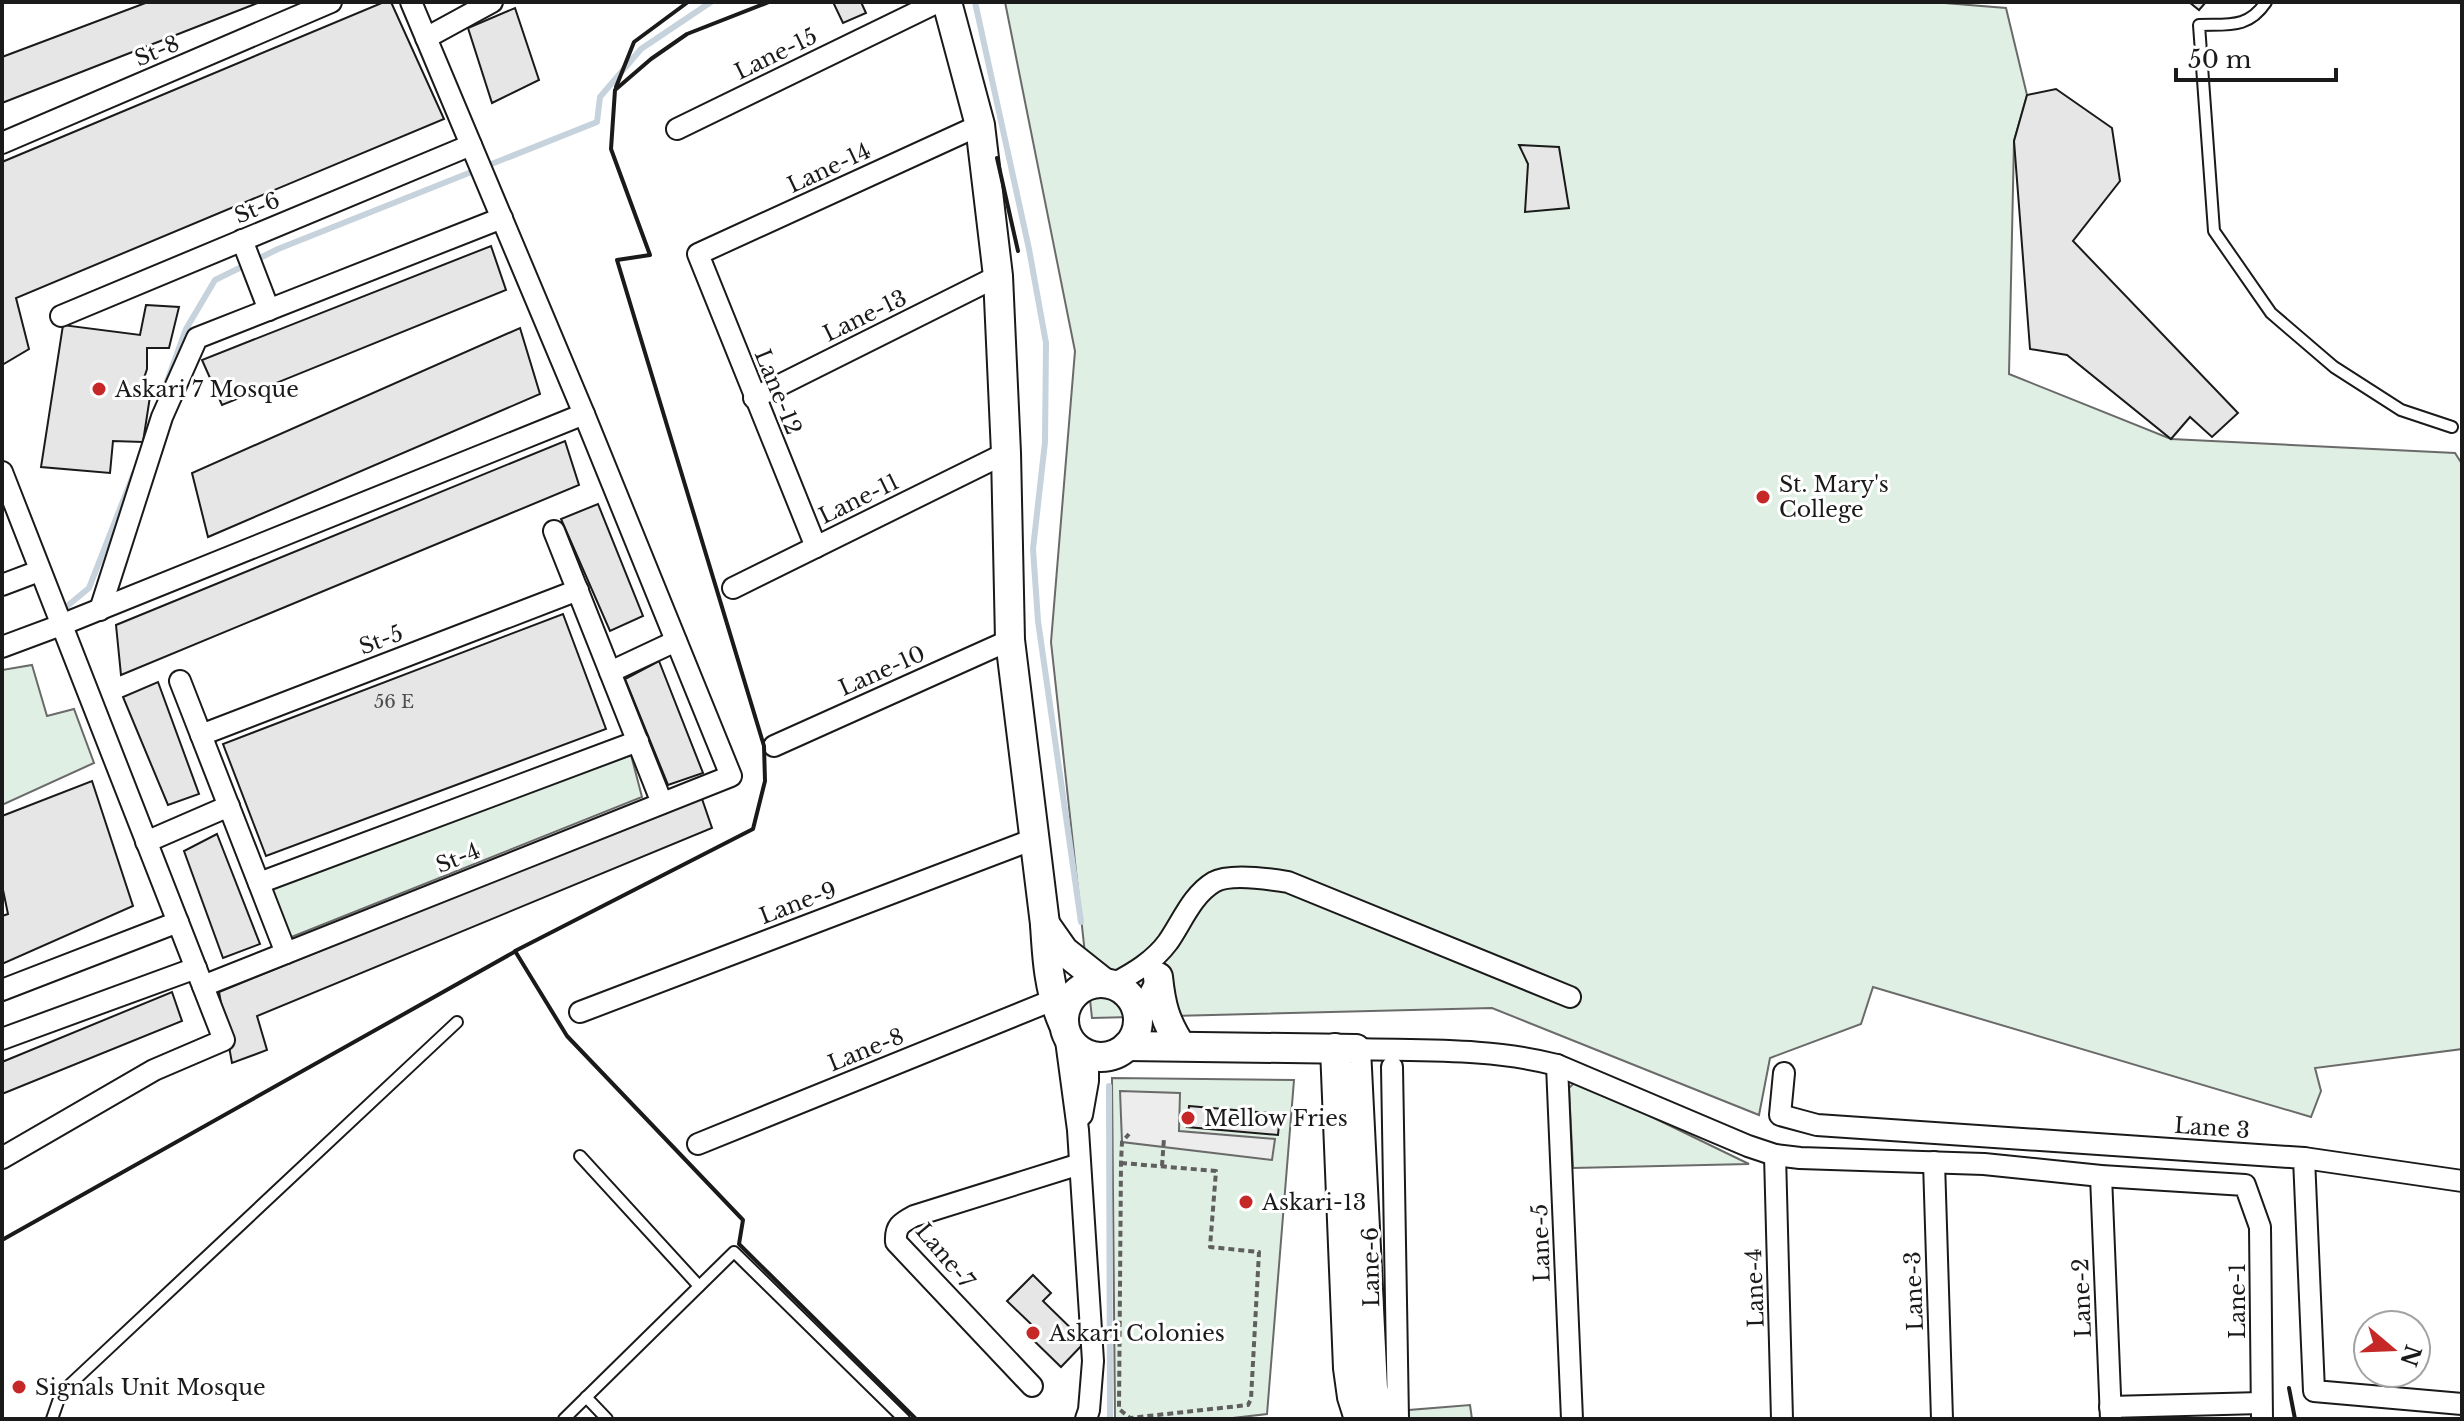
<svg xmlns="http://www.w3.org/2000/svg" width="2464" height="1421" font-family="'Libre Baskerville',serif">
<style>
.green{fill:#e0efe3;stroke:#6a6a6a;stroke-width:2}
.parking{fill:#ededed;stroke:#6a6a6a;stroke-width:2}
.lines{fill:none;stroke-linecap:round;stroke-linejoin:round}
.stream{stroke:#c6d2dc;stroke-width:6}
.building{fill:#e6e6e6;stroke:#1a1a1a;stroke-width:2}
.lane-casing{stroke:#1a1a1a;stroke-width:14}
.street-casing{stroke:#1a1a1a;stroke-width:24}
.secondary-casing{stroke:#1a1a1a;stroke-width:32}
.path{stroke:#5f5f5f;stroke-width:4;stroke-dasharray:6 4;stroke-linecap:butt}
.lane{stroke:#fff;stroke-width:10}
.street{stroke:#fff;stroke-width:20}
.secondary{stroke:#fff;stroke-width:28}
.wall{stroke:#1a1a1a;stroke-width:4}
.poi-dot{fill:#c62828;stroke:#fff;stroke-width:3}
.labels{text-anchor:middle;dominant-baseline:central;stroke-width:6;stroke-linejoin:round;paint-order:stroke}
.number-label{font-size:18px;fill:#4d4d4d}
.street-label{font-size:22px;fill:#1a1a1a;stroke:#fff}
.poi-label{font-size:22px;fill:#1a1a1a;stroke:#fff;text-anchor:start}
</style>
<rect width="100%" height="100%" fill="#fff"/>
<g class="green">
<polygon points="1005,2 1932,2 2006,8 2027,95 2014,141 2009,374 2171,439 2455,453 2462,464 2462,1049 2315,1068 2321,1091 2311,1117 1873,987 1861,1024 1770,1058 1759,1115 1492,1008 1092,1018 1051,642 1075,351"/>
<polygon points="32,665 47,716 74,709 94,763 2,805 2,670"/>
<polygon points="631,755 642,797 289,938 270,886"/>
<polygon points="1112,1078 1294,1080 1267,1414 1224,1419 1115,1419"/>
<polygon points="1574,1083 1582,1083 1749,1164 1573,1168 1569,1088"/>
<polygon points="1470,1405 1472,1419 1408,1418 1409,1410"/>
</g>
<polygon class="parking" points="1120,1091 1180,1093 1179,1131 1275,1139 1272,1160 1122,1142"/>
<g class="lines">
<g class="stream">
<polyline points="975,2 1029,249 1046,343 1045,442 1033,549 1038,621 1081,922"/>
<polyline points="165,387 186,329 215,280 278,249 597,122 600,97 641,49 711,2"/>
<polyline points="60,612 89,588 134,473"/>
<polyline points="1109,1086 1110,1419"/>
</g>
</g>
<g class="building">
<polygon points="148,2 260,2 2,103 2,57"/>
<polygon points="384,2 391,2 444,119 16,298 29,349 2,365 2,162"/>
<polygon points="833,2 861,2 866,13 843,23"/>
<polygon points="2189,2 2206,2 2199,10"/>
<polygon points="515,8 539,80 492,103 468,28"/>
<polygon points="2056,89 2112,128 2120,181 2073,241 2238,413 2212,437 2190,417 2171,439 2067,355 2030,349 2014,141 2027,95"/>
<polygon points="1519,145 1559,147 1569,208 1525,212 1528,164"/>
<polygon points="491,246 506,290 222,405 202,360"/>
<polygon points="146,305 179,307 169,348 147,348 147,369 141,387 151,390 143,442 113,441 110,473 41,467 63,325 140,335"/>
<polygon points="520,328 540,394 208,537 192,473"/>
<polygon points="565,441 579,485 121,675 116,625"/>
<polygon points="598,504 643,616 610,631 561,519"/>
<polygon points="563,614 606,729 266,856 223,744"/>
<polygon points="659,661 703,773 668,785 625,679"/>
<polygon points="158,682 199,794 168,805 123,697"/>
<polygon points="92,781 133,906 2,964 2,916 8,914 2,885 2,816"/>
<polygon points="701,796 712,828 257,1016 267,1050 232,1063 219,992"/>
<polygon points="217,834 260,944 223,958 184,851"/>
<polygon points="172,992 182,1021 2,1094 2,1062"/>
<polygon points="1189,1106 1280,1114 1278,1135 1187,1127"/>
<polygon points="1033,1275 1051,1293 1043,1301 1085,1342 1061,1367 1026,1333 1033,1326 1007,1301"/>
</g>
<g class="lines">
<g class="lane-casing">
<g id="lane">
<path d="M 2266,2 C 2248,29 2228,24 2199,25 L 2214,231 L 2271,313 L 2334,367 L 2401,410 L 2452,427"/>
<polyline points="580,1156 699,1286"/>
<polyline points="586,1397 607,1419"/>
<polyline points="52,1419 61,1393 457,1022"/>
<polyline points="564,1419 734,1252 904,1419"/>
</g>
</g>
<g class="street-casing">
<g id="street">
<polyline points="426,38 492,2"/>
<polyline points="677,129 938,2"/>
<polyline points="2,143 331,2"/>
<polyline points="242,240 269,310"/>
<polyline points="61,316 471,145"/>
<polyline points="754,398 998,276"/>
<polyline points="2,472 224,1040 154,1070 2,1158"/>
<polyline points="554,531 662,803"/>
<polyline points="816,547 698,254 980,125"/>
<polyline points="2,585 39,571"/>
<polyline points="733,588 1006,453"/>
<polyline points="100,610 162,417 197,338 502,218"/>
<polyline points="2,647 61,625 584,414"/>
<polyline points="610,672 676,641"/>
<polyline points="180,681 286,953"/>
<polyline points="201,735 578,590"/>
<polyline points="774,746 1010,640"/>
<polyline points="146,842 229,806"/>
<polyline points="259,883 638,741"/>
<path d="M 1113,984 C 1134,973 1154,961 1168,942 C 1182,922 1192,895 1214,882 C 1230,873 1270,879 1288,882 L 1570,997"/>
<polyline points="203,986 731,776 584,414 411,2"/>
<polyline points="2,990 178,922"/>
<polyline points="580,1012 1034,839"/>
<polyline points="1138,1017 1158,978"/>
<polyline points="1065,1033 1078,1130 1093,1361 1089,1410 1086,1419"/>
<polyline points="2,1039 196,968"/>
<path d="M 1356,1049 C 1423,1051 1492,1048 1557,1065 L 1748,1146 L 1775,1155 L 1800,1158 L 1984,1164 L 2101,1176 L 2245,1185 L 2260,1227 L 2262,1419"/>
<polyline points="1557,1065 1572,1419"/>
<polyline points="1392,1067 1398,1419"/>
<polyline points="1784,1073 1780,1115 1817,1125 2304,1158 2314,1391 2462,1404"/>
<polyline points="1082,1115 1088,1081 1088,1055"/>
<polyline points="698,1144 1053,1000"/>
<polyline points="1775,1155 1782,1419"/>
<polyline points="2304,1158 2462,1181"/>
<polyline points="1934,1162 1942,1419"/>
<polyline points="2101,1176 2111,1419"/>
<path d="M 1032,1386 L 896,1242 C 895,1226 901,1223 914,1216 L 1080,1164"/>
<polyline points="2110,1407 2261,1403"/>
</g>
</g>
<g class="secondary-casing">
<g id="secondary">
<path d="M 947,2 L 980,125 L 998,276 L 1006,453 L 1010,640 L 1045,924 C 1047,959 1049,991 1063,1023"/>
<polyline points="1045,924 1064,951 1103,982"/>
<path d="M 1158,977 C 1161,1006 1165,1021 1181,1046"/>
<circle cx="1101" cy="1020" r="37"/>
<polyline points="1127,1046 1356,1049 1373,1388 1380,1414 1384,1419"/>
<polyline points="1335,1048 1348,1368 1352,1397 1359,1419"/>
</g>
</g>
<g class="path">
<polyline points="1121,1163 1216,1171 1210,1247 1259,1252 1251,1399 1248,1405 1130,1418 1119,1409 1121,1163 1122,1142 1129,1134"/>
<polyline points="1162,1166 1164,1138"/>
</g>
<use href="#lane" class="lane"/>
<use href="#street" class="street"/>
<use href="#secondary" class="secondary"/>
<g class="wall">
<polyline points="769,2 687,34 651,59 615,90 611,149 650,255 617,260 764,746 765,781 753,829 515,951 567,1036 743,1220 739,1244 916,1419"/>
<polyline points="616,87 634,42 688,2"/>
<polyline points="997,158 1018,251"/>
<polyline points="2,1240 516,951"/>
<polyline points="2289,1388 2295,1419"/>
</g>
</g>
<g class="poi-dot">
<circle cx="99" cy="389" r="8"/>
<circle cx="1763" cy="497" r="8"/>
<circle cx="1188" cy="1118" r="8"/>
<circle cx="1246" cy="1202" r="8"/>
<circle cx="1033" cy="1333" r="8"/>
<circle cx="19" cy="1387" r="8"/>
</g>
<g class="labels">
<g class="number-label">
<text x="394" y="702">56 E</text>
</g>
<g class="street-label">
<text transform="translate(157 51) rotate(-23)">St-8</text>
<text transform="translate(776 54) rotate(-26)">Lane-15</text>
<text transform="translate(829 168) rotate(-25)">Lane-14</text>
<text transform="translate(257 208) rotate(-23)">St-6</text>
<text transform="translate(865 316) rotate(-26)">Lane-13</text>
<text transform="translate(778 392) rotate(68)">Lane-12</text>
<text transform="translate(859 499) rotate(-26)">Lane-11</text>
<text transform="translate(381 640) rotate(-21)">St-5</text>
<text transform="translate(882 671) rotate(-24)">Lane-10</text>
<text transform="translate(458 858) rotate(-22)">St-4</text>
<text transform="translate(798 903) rotate(-21)">Lane-9</text>
<text transform="translate(866 1050) rotate(-22)">Lane-8</text>
<text transform="translate(2212 1128) rotate(4)">Lane 3</text>
<text transform="translate(1541 1243) rotate(-92)">Lane-5</text>
<text transform="translate(945 1256) rotate(50)">Lane-7</text>
<text transform="translate(1371 1267) rotate(-91)">Lane-6</text>
<text transform="translate(1755 1288) rotate(-92)">Lane-4</text>
<text transform="translate(1914 1291) rotate(-92)">Lane-3</text>
<text transform="translate(2082 1298) rotate(-92)">Lane-2</text>
<text transform="translate(2237 1301) rotate(-90)">Lane-1</text>
</g>
<g class="poi-label">
<text x="115" y="389">Askari 7 Mosque</text>
<text x="1779" y="484">St. Mary's<tspan x="1779" dy="25">College</tspan></text>
<text x="1204" y="1118">Mellow Fries</text>
<text x="1262" y="1202">Askari-13</text>
<text x="1049" y="1333">Askari Colonies</text>
<text x="35" y="1387">Signals Unit Mosque</text>
</g>
</g>
<rect width="2464" height="1421" fill="none" stroke="#1a1a1a" stroke-width="8"/>
<g transform="translate(2392 1349) rotate(109)"><circle r="38" fill="#ffffff" stroke="#a3a3a3" stroke-width="2"/>
<path d="M0-6L14 30L0 20L-14 30Z" fill="#c62828"/>
<text y="-12" font-size="22" font-weight="bold" text-anchor="middle" fill="#1a1a1a">N</text>
</g>
<path d="M2176 68v12h160v-12" fill="none" stroke="#1a1a1a" stroke-width="4"/>
<text x="2188" y="68" font-size="24" fill="#1a1a1a" stroke="#ffffff" stroke-width="6" paint-order="stroke">50 m</text>
</svg>
